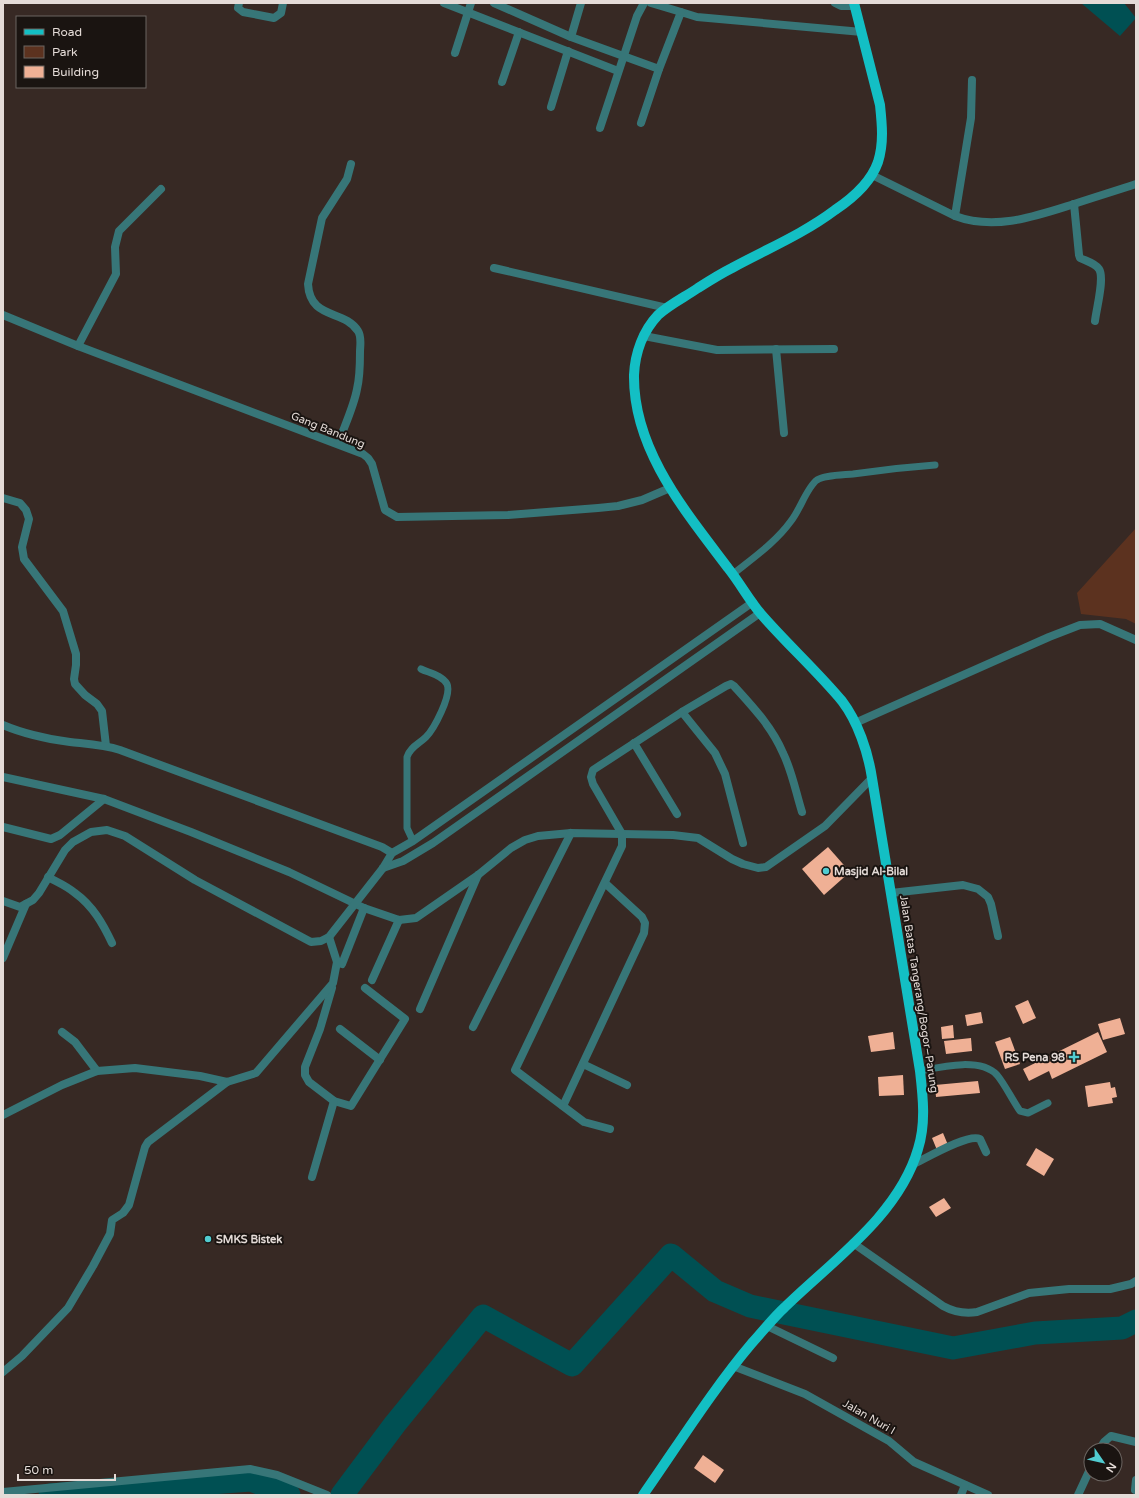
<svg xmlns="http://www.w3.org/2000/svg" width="1139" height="1498" font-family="'Varela Round',sans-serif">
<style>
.green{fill:#5c321f}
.water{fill:#005053}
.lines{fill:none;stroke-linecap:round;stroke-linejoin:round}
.river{stroke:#005053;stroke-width:23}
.building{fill:#efb095}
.lane{stroke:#377678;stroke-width:7}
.street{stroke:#377678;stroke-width:8}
.primary{stroke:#13bfc4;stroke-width:10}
.poi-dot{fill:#51ccd1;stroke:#1a1411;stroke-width:1.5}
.labels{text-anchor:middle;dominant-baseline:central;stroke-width:4;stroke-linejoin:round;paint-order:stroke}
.street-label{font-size:11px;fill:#e4dbd7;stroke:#1a1411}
.poi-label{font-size:11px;font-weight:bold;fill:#e4dbd7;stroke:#1a1411;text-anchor:start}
</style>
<rect width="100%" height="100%" fill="#372924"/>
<polygon class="green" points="1136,528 1136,624 1126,619 1081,614 1077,593"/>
<polygon class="water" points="1081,3 1124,3 1136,18 1120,36"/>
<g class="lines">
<g class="river">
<polyline points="50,1495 251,1480 289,1495"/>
<polyline points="342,1495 395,1424 483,1316 572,1365 671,1255 715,1291 750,1306 953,1348 1035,1333 1122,1328 1136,1321"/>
</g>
</g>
<g class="building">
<polygon points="828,847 850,872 824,895 802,869"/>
<polygon points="1028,1000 1036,1018 1023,1024 1015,1006"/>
<polygon points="981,1012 983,1023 967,1026 965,1015"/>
<polygon points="1120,1018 1125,1034 1103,1040 1098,1024"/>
<polygon points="953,1025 954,1038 942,1039 941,1027"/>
<polygon points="893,1032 895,1049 871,1052 868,1036"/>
<polygon points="1098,1032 1107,1052 1052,1079 1049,1071 1029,1081 1023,1069"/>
<polygon points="1010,1037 1020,1064 1005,1069 995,1042"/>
<polygon points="971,1038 972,1051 946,1054 944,1041"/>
<polygon points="903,1075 904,1095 879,1096 878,1077"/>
<polygon points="978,1081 980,1093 936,1097 935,1085"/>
<polygon points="1110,1082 1111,1088 1115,1087 1117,1097 1112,1098 1113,1103 1088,1107 1085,1086"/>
<polygon points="943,1133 948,1145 937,1150 932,1138"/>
<polygon points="1036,1148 1054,1159 1044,1176 1026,1165"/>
<polygon points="944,1198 951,1208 936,1217 929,1207"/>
<polygon points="703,1455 724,1470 715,1483 694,1468"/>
</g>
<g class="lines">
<g class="lane">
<path d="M 733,574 C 753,558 776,542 791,521 C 800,510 807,487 817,480 C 825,475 844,475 853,474 C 880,470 907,467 935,465"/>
<path d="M 413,841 L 407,828 L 407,757 C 410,747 419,744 426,737 C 434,729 452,695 447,684 C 442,675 429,673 421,669"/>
<path d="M 920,1071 C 940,1067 980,1057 997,1075 C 1004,1083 1013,1101 1020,1111 L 1028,1113 L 1048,1103"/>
</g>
<g class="street">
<polyline points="239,3 238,8 243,12 274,18 281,13 283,3"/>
<polyline points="444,3 618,71"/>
<polyline points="494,3 571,37 659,69 681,12 697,17 862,32"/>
<polyline points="651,3 681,12"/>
<polyline points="835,3 841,6 855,6"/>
<polyline points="571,37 581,3"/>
<polyline points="455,53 471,3"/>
<polyline points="502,82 519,32"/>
<polyline points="551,107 568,51"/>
<polyline points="641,123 659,69"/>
<polyline points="600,128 637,16 644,3"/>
<path d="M 872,175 L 955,216 C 995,231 1036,216 1074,204 C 1095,197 1115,191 1136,184"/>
<path d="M 1074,204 L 1079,255 L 1080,258 C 1086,261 1095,263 1099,269 C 1105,278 1096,310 1095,321"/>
<polyline points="955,216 971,118 972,80"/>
<polyline points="494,268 667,308"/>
<polyline points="3,315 78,346 363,454 368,458 372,464 385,510 397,517 508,515 598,508 618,506 642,500 670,488"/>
<polyline points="644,336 717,350 834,349"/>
<polyline points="78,346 116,274 115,247 119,231 161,189"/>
<polyline points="776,349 784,433"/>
<path d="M 338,444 C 344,427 354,406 357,389 C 360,377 360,364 360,352 C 360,345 362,337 358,331 C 344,309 310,320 308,284 L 322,218 L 347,179 L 351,164"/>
<polyline points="3,498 20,503 26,510 29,519 22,547 24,559 63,611 76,654 76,665 74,679 75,684 85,695 97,704 102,711 106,746"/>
<polyline points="682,712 715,753 725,774 743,843"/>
<polyline points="855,723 1049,637 1080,625 1100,624 1136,640"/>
<path d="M 3,725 C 24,734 48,739 70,742 C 87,744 104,745 120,750 L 382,847 L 392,853"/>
<polyline points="634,743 677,814"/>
<polyline points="3,777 104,799 191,832 289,872 364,908 399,920 416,918 478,875 511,848 525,840 538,836 571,833 673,835 698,838 732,859 743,864 758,868 766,867 825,826 872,778"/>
<polyline points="3,827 51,839 60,835 104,799"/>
<polyline points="383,868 403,861 433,843 760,613"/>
<path d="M 48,877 C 57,882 67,886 75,893 C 93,906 103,924 112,943"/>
<polyline points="891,893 963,885 978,889 988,897 991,904 998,936"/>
<polyline points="3,901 20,907 33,900 39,893 65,850 73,842 91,832 107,830 125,836 195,880 311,942 321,941 329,937 383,868 392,853 413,841 753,602"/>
<polyline points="3,958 26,904"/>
<polyline points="342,964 364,908"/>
<polyline points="372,980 399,920"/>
<polyline points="332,988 320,1029 305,1067 305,1075 309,1082 334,1101 351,1106 405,1019 365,988"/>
<polyline points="420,1009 478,875"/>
<polyline points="473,1027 571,833"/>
<polyline points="340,1029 380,1060"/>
<polyline points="62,1032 75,1042 97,1071"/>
<polyline points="583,1064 627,1085"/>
<polyline points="563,1106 644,933 645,923 642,917 605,883"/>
<polyline points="3,1115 62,1085 97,1071 135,1068 200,1076 227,1082 256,1073 333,983 337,962 329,937"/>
<path d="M 610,1129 L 584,1122 L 515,1070 L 622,846 L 622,834 L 593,784 L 591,777 L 593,770 L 682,712 L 726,686 L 731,684 L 734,686 C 753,707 772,727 783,753 C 792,771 796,793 802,812"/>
<path d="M 912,1165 C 925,1159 968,1133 980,1139 L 986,1152"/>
<polyline points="312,1177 334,1101"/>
<path d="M 853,1243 L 943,1306 C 954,1312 965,1314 977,1312 L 1029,1293 L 1069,1289 L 1110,1289 L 1131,1284 L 1136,1281"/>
<polyline points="767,1326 833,1358"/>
<polyline points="733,1366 805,1394 889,1441 914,1462 988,1495"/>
<polyline points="3,1372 22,1356 68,1308 93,1266 110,1234 112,1220 123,1213 129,1205 145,1147 148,1142 227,1082"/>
<polyline points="1099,1450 1104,1442 1111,1436 1136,1442"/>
<polyline points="1135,1490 1136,1480"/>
<polyline points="3,1492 250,1469 277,1475 327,1495"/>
<polyline points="961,1495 965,1485"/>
<polyline points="1078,1495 1091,1467"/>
</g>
<path class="primary" d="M 643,1495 C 678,1445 713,1389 752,1343 C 763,1331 773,1318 785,1307 C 832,1261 899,1215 918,1149 C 926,1124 923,1097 920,1071 L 872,778 C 868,752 858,722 842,701 C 817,671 787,644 761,614 C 749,600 740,583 728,568 C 686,512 633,450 634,375 C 635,353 643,331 658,315 C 670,304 685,297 698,288 C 709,281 720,274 732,268 C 767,249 803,234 835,210 C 853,198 871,182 878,162 C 884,143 882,124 880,105 L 854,3"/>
</g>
<g class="poi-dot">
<circle cx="826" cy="871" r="4"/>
<path d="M1072 1051h4v4h4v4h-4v4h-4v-4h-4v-4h4z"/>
<circle cx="208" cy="1239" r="4"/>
</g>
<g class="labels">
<g class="street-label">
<text transform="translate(328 430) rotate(22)">Gang Bandung</text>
<text transform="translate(919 994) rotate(81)">Jalan Batas Tangerang/Bogor–Parung</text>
<text transform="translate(869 1417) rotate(30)">Jalan Nuri I</text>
</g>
<g class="poi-label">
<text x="834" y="871">Masjid Al-Bilal</text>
<text x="1065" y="1057" text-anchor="end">RS Pena 98</text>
<text x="216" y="1239">SMKS Bistek</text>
</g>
</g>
<rect width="1139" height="1498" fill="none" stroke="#e4dbd7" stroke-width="8"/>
<rect x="16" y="16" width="130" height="72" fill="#1a1411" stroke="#6b6460"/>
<rect x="24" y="29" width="20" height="6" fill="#13bfc4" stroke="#6b6460"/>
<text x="52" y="36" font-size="12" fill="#e4dbd7">Road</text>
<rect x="24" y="46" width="20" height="12" fill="#5c321f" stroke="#6b6460"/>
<text x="52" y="56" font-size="12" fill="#e4dbd7">Park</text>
<rect x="24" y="66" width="20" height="12" fill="#efb095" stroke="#6b6460"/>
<text x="52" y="76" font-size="12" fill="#e4dbd7">Building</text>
<g transform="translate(1103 1462) rotate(124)"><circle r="19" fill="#1a1411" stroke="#6b6460"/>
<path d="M0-3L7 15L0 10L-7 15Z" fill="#51ccd1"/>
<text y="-6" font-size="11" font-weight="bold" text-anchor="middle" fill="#e4dbd7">N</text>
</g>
<path d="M18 1474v6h97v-6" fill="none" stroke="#e4dbd7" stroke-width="2"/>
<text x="24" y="1474" font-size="12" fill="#e4dbd7" stroke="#1a1411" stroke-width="3" paint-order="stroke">50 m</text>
</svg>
